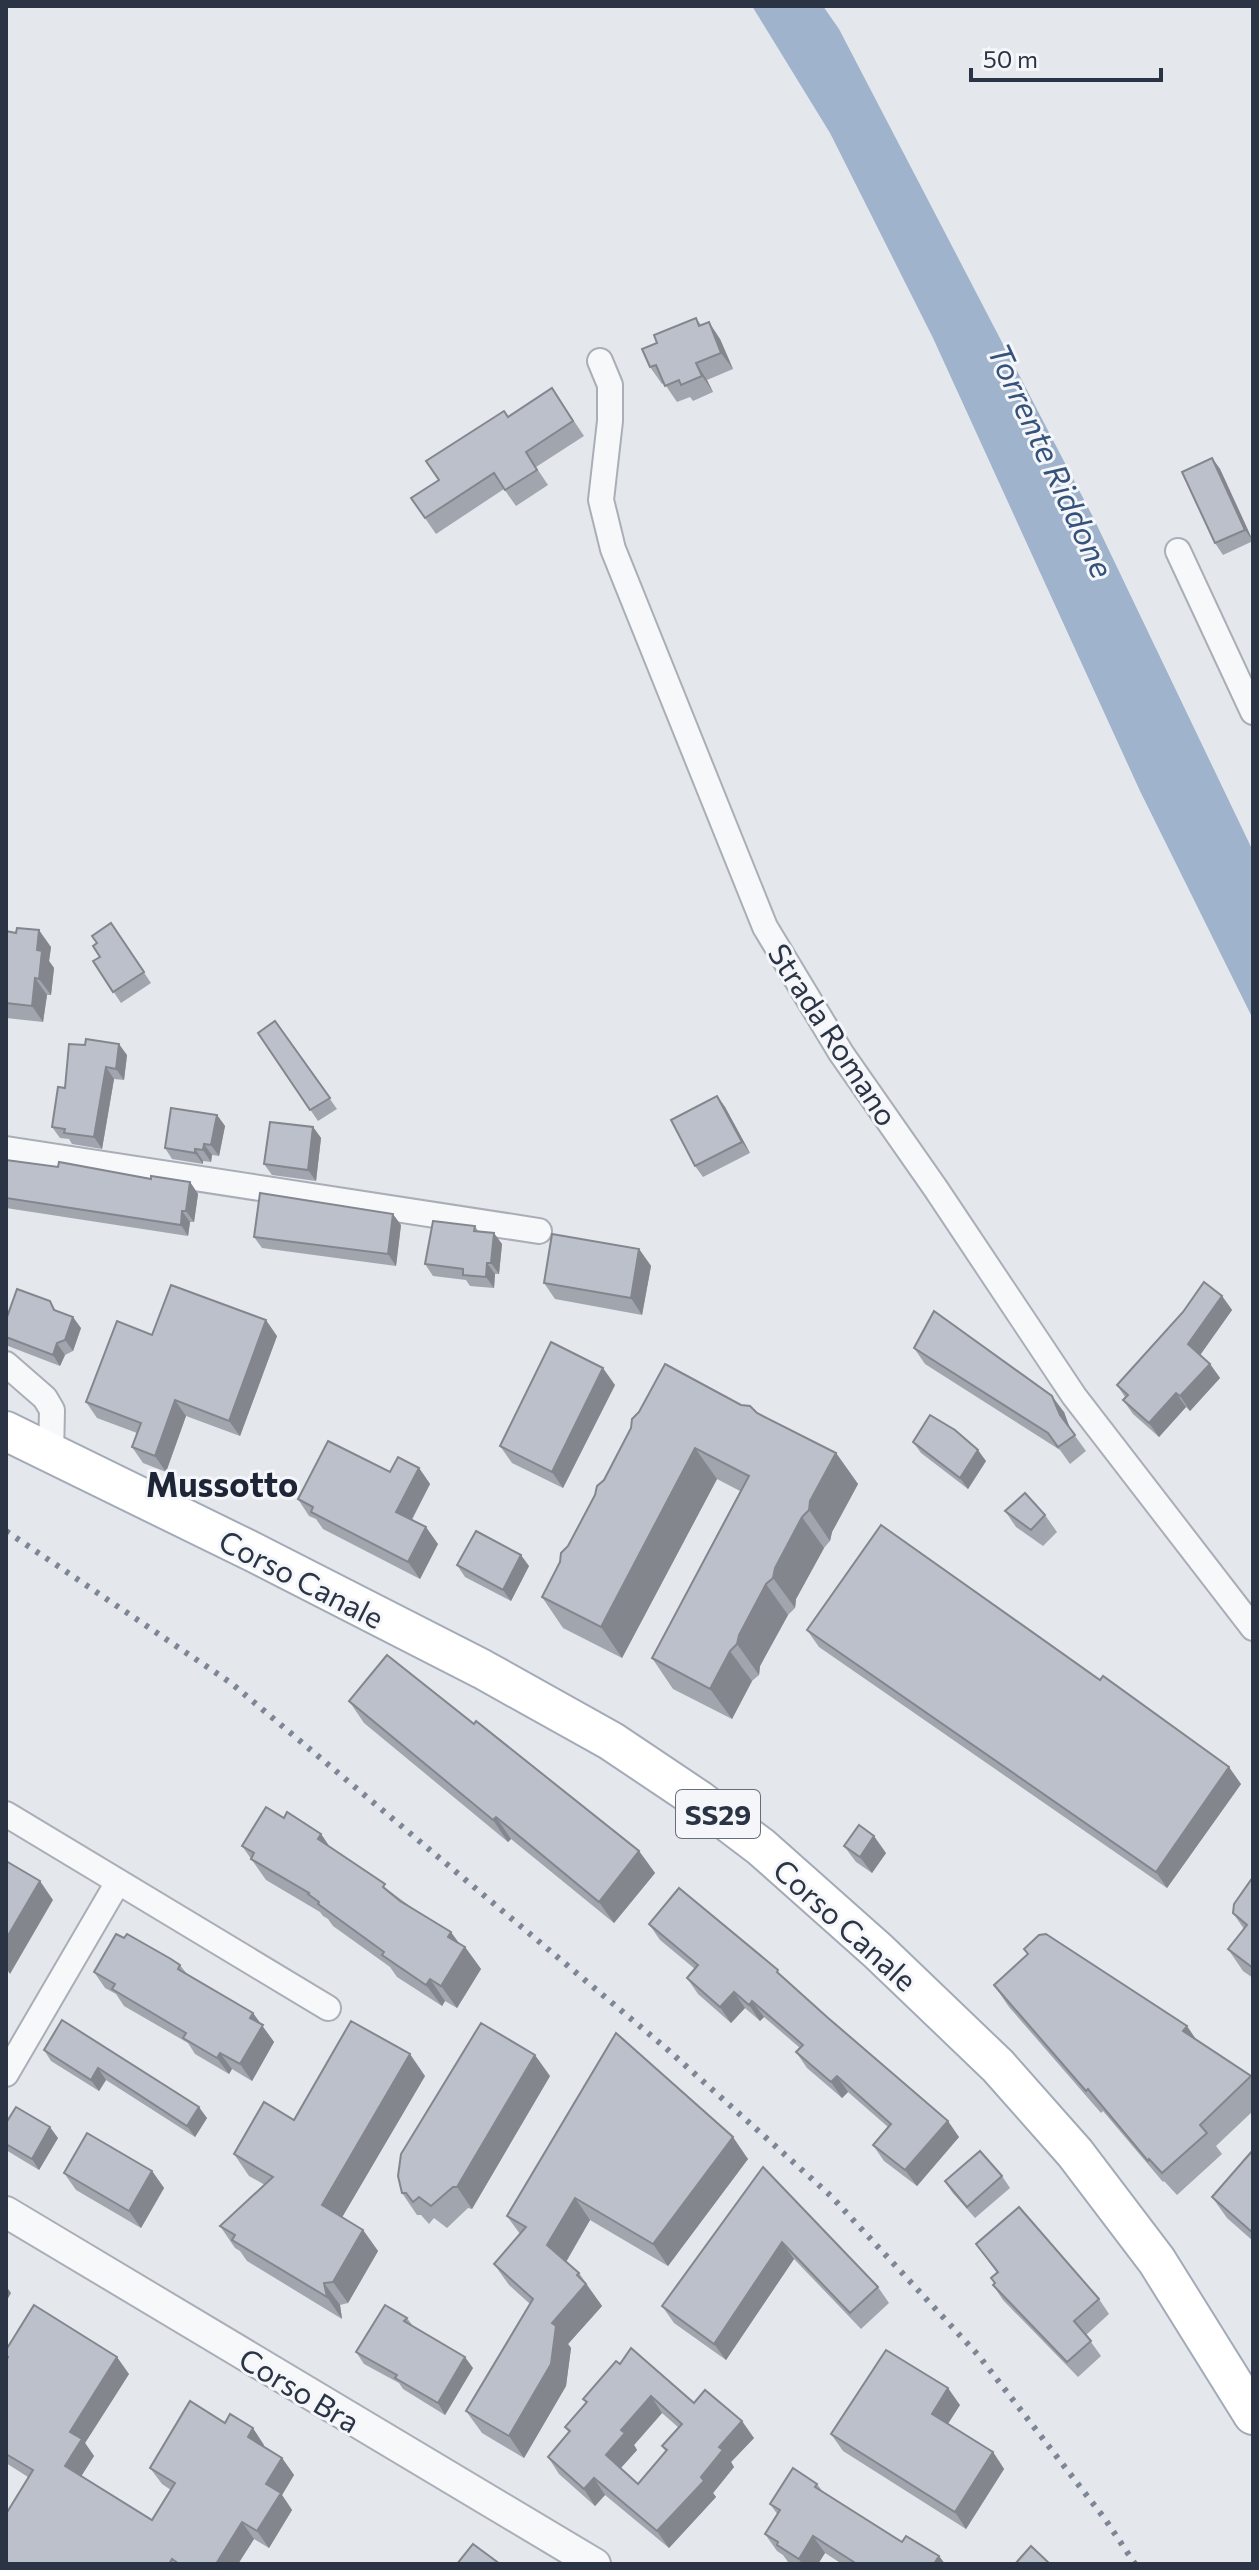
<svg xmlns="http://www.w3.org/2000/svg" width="1259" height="2570" font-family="Commissioner,sans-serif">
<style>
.water{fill:#9fb4cc}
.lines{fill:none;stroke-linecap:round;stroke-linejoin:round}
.minor-casing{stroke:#a9aeb7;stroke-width:28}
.tertiary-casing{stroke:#a9aeb7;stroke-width:34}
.primary-casing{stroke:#a3abb8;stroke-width:42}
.minor{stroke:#f7f8fa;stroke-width:24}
.tertiary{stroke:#f7f8fa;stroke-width:30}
.primary{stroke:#fff;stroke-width:38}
.rail{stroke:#7d8696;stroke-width:6;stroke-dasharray:4 8;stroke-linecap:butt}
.wall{fill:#a1a5ae;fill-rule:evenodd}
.shaded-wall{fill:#83868d}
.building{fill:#bbc0ca;stroke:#83868d;stroke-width:2;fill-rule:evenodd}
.labels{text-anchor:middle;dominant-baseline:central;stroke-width:6;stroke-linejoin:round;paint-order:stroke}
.shield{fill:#f4f6f9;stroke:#676e7b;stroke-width:2}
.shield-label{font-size:28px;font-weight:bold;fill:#2b3445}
.street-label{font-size:30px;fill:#2b3445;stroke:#f4f6f9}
.water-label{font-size:32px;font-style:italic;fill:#34527a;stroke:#f4f6f9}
.quarter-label{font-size:34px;font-weight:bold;fill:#1d2536;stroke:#f4f6f9}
</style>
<rect width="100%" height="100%" fill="#e4e7ec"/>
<polygon class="water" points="752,6 823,6 839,29 1093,517 1253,851 1253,1019 1140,791 933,338 830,133"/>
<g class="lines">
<g class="minor-casing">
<g id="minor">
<polyline points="600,361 610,385 610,421 601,500 613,549 765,927 841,1053 936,1189 1074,1396 1253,1628"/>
<polyline points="1178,551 1253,712"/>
<polyline points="6,1149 539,1231"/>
<polyline points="6,1364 45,1398 52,1410 51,1455"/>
<polyline points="6,1814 328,2008"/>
<polyline points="6,2074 118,1882"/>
</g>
</g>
<g class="tertiary-casing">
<polyline id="tertiary" points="6,2212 595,2564"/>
</g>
<g class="primary-casing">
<polyline id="primary" points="6,1431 255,1553 482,1669 611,1741 699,1800 761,1847 878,1951 998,2066 1075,2153 1157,2261 1253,2415"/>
</g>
<use href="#minor" class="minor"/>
<use href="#tertiary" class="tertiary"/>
<use href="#primary" class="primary"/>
<polyline class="rail" points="6,1531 231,1683 667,2049 831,2196 979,2356 1105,2519 1135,2564"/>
</g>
<g class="wall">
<polygon points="696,318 701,325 720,339 733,369 707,380 713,392 693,401 690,397 677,402 664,383 662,384 650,367 657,343"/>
<polygon points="552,388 584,436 536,467 548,485 516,506 504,489 436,534 411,498 439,480 508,417"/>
<polygon points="1212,458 1220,469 1253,541 1223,555 1215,543"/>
<polygon points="111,923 151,983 121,1003 93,961 100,957 97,943"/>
<polygon points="6,931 51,947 49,961 54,968 51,995 47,995 43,1022 6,1018"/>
<polygon points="275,1021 337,1109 318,1121 258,1033"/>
<polygon points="127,1055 124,1080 114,1079 102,1149 72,1144 69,1139 60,1138 52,1127 65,1088"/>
<polygon points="717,1096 725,1107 750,1153 703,1177 695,1166"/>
<polygon points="217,1115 225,1126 219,1156 212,1155 211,1162 203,1161 203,1164 172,1159 165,1148"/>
<polygon points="313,1127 321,1138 316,1181 272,1175 264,1164"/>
<polygon points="6,1160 151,1179 190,1182 198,1194 194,1222 190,1222 188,1236 6,1208"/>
<polygon points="401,1225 396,1266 262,1248 254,1237"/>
<polygon points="475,1226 478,1231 502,1244 499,1274 495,1274 494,1288 470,1286 466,1280 433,1276 425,1264"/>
<polygon points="639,1249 651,1266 642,1315 555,1299 544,1283"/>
<polygon points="1222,1296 1232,1310 1200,1355 1210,1364 1220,1378 1190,1411 1186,1407 1159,1437 1133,1414 1123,1400 1125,1397 1117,1385"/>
<polygon points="50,1301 56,1311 81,1328 73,1351 65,1355 60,1366 8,1346 6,1343 6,1320"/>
<polygon points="152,1335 277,1336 240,1436 186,1416 166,1472 143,1463 132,1447 137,1433 97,1418 86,1402"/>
<polygon points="914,1348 1064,1412 1070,1429 1086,1451 1070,1464 1060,1450 925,1364"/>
<polygon points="615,1385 563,1488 512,1463 500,1446"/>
<polygon points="757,1413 836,1453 858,1484 832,1532 830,1541 824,1548 796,1599 795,1608 788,1615 760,1666 759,1675 752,1681 732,1719 673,1689 652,1658 740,1491 717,1479 622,1658 563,1628 542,1597 631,1428"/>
<polygon points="913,1442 986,1461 968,1489 921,1453"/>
<polygon points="419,1468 430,1484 412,1520 438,1544 420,1579 323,1529 316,1519 309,1516 298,1499 390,1472"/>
<polygon points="1005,1511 1045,1515 1057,1532 1043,1546 1016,1527"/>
<polygon points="457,1565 529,1566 511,1601 465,1577"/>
<polygon points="807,1630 1241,1784 1167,1888 819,1647"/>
<polygon points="349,1701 474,1724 639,1851 655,1873 614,1923 511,1839 508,1842 364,1723"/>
<polygon points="284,1818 321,1834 329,1846 465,1947 481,1969 457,2008 445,2001 442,2006 397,1977 390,1967 333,1926 328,1919 323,1916 320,1912 266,1880 242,1846"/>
<polygon points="844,1846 886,1853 872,1873 856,1862"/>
<polygon points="1253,1877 1253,1978 1243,1971 1228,1949 1244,1929 1233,1913"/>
<polygon points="649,1924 785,1979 959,2137 917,2186 884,2161 873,2145 888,2127 848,2092 842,2098 807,2068 796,2052 800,2048 764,2017 760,2021 745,2008 731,2023 698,1994 687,1978 695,1969 660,1940"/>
<polygon points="1024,1949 1196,2040 1253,2079 1253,2111 1216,2146 1222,2154 1177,2195 1164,2181 1163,2182 1103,2111 1101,2113 1009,2007 994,1985 1028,1954"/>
<polygon points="180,1965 187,1974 253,2013 274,2042 252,2081 232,2069 229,2074 195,2054 188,2043 124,2006 116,1994 105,1988 94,1972"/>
<polygon points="62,2020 207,2118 195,2137 106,2080 99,2091 51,2061 44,2050"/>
<polygon points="616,2033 748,2159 668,2266 590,2220 566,2262 579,2273 602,2306 568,2344 571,2348 566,2386 524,2458 482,2433 466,2411 530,2304 509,2285 494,2264 520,2234 507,2216"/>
<polygon points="425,2076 342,2217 363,2230 378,2251 348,2303 340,2305 342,2319 247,2261 240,2251 235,2248 220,2226 265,2185 249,2176 234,2154 294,2120"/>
<polygon points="550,2076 472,2209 468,2208 447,2228 434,2218 429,2224 421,2215 417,2215 402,2193"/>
<polygon points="6,2123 58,2138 39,2170 6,2150"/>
<polygon points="1253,2150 1253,2241 1227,2218 1212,2197"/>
<polygon points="763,2167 878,2287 889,2303 861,2329 794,2259 726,2360 674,2323 662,2306"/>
<polygon points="152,2171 164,2188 141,2228 76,2190 64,2173"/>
<polygon points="1002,2176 1010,2188 975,2218 952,2192 945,2181"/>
<polygon points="976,2244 1099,2299 1109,2314 1086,2335 1101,2356 1078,2377 1003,2300 993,2285 995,2283 997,2273"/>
<polygon points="407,2318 413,2326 473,2368 445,2415 403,2389 399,2383 364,2364 356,2352"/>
<polygon points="6,2350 129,2374 85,2443 94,2456 81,2476 152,2520 171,2490 162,2484 150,2468 225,2423 264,2445 263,2447 282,2458 294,2475 282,2495 292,2510 269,2548 254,2539 238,2564 6,2564 28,2477 6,2463"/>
<path d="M 616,2361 L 694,2403 L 754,2438 L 731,2462 L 734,2467 L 713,2493 L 716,2497 L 669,2548 L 605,2495 L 595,2506 L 559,2474 L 548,2457 L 569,2433 L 565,2427 L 586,2403 L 583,2399 ZM 662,2413 L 679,2428 L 662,2446 L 666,2452 L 638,2484 L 621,2468 L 637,2450 L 634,2445 Z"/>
<polygon points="960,2405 948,2424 993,2452 1004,2469 966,2529 843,2451 831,2434"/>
<polygon points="817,2484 823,2492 902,2542 939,2556 945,2564 842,2564 825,2553 818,2564 792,2564 788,2562 783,2555 777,2551 765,2534 778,2515 770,2504"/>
</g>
<g class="shaded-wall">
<polygon points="709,322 720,339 733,369 721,353"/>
<polygon points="696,363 707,380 713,392 702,376"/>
<polygon points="1212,458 1220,469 1253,541 1245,530"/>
<polygon points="39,930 51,947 49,961 54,968 51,995 39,979 37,950"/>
<polygon points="35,978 47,995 43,1022 32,1006"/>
<polygon points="119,1044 127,1055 124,1080 116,1069"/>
<polygon points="106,1067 114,1079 102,1149 94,1137"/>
<polygon points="717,1096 725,1107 750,1153 742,1142"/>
<polygon points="217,1115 225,1126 219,1156 211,1145"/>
<polygon points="313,1127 321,1138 316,1181 308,1170"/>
<polygon points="204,1144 212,1155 211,1162 203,1150"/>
<polygon points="195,1149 203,1161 203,1164 195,1153"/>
<polygon points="190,1182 198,1194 194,1222 186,1211"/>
<polygon points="182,1211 190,1222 188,1236 181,1225"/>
<polygon points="393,1214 401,1225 396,1266 388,1254"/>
<polygon points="494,1233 502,1244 499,1274 491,1263"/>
<polygon points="639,1249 651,1266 642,1315 631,1298"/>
<polygon points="487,1263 495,1274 494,1288 486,1277"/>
<polygon points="1222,1296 1232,1310 1198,1358 1188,1344"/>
<polygon points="73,1317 81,1328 73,1351 65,1340"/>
<polygon points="266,1320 277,1336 240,1436 229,1421"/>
<polygon points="57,1343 65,1355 60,1366 53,1355"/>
<polygon points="1210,1364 1220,1378 1190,1411 1180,1396"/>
<polygon points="603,1368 615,1385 563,1488 552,1472"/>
<polygon points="1176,1393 1186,1407 1159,1437 1149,1423"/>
<polygon points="1052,1396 1064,1412 1071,1431 1060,1415"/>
<polygon points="175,1400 186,1416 166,1472 155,1456"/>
<polygon points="695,1448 717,1479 622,1658 601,1627"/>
<polygon points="978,1450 986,1461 968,1489 960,1478"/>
<polygon points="836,1453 858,1484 832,1532 830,1541 809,1510 810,1501"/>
<polygon points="419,1468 430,1484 407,1528 396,1512"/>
<polygon points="802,1517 824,1548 796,1599 795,1608 773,1578 775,1568"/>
<polygon points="426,1527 438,1544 420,1579 408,1562"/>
<polygon points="521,1555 529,1566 511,1601 503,1590"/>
<polygon points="766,1584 788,1615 760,1666 759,1675 737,1644 739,1635"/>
<polygon points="730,1651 752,1681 732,1719 710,1689"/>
<polygon points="1229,1767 1241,1784 1167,1888 1156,1872"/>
<polygon points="496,1817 511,1839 508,1842 493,1820"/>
<polygon points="321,1834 336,1856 318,1839"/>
<polygon points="874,1836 886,1853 872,1873 860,1857"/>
<polygon points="639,1851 655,1873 614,1923 599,1902"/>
<polygon points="40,1881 53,1900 10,1974 6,1968 6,1939"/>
<polygon points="451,1932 464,1950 465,1947 481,1969 457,2008 441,1986 448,1937"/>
<polygon points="430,1979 445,2001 442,2006 426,1985"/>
<polygon points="734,1992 745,2008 731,2023 720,2007"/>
<polygon points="752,2001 764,2017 760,2021 749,2005"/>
<polygon points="253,2013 274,2042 252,2081 240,2064 250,2018"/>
<polygon points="1187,2026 1202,2048 1183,2031"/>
<polygon points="220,2053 232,2069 229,2074 217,2058"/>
<polygon points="410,2054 425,2076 337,2226 322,2205"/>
<polygon points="535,2055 550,2076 472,2209 457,2187"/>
<polygon points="98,2068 106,2080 99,2091 91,2080"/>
<polygon points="837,2076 848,2092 842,2098 831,2082"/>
<polygon points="199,2107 207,2118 195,2137 187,2126"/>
<polygon points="948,2121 959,2137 917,2186 905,2170"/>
<polygon points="50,2127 58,2138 39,2170 32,2159"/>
<polygon points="733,2137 748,2159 668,2266 653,2244"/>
<polygon points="152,2171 164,2188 141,2228 129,2211"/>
<polygon points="575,2198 590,2220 563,2267 547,2245"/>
<polygon points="363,2230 378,2251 348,2303 333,2282"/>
<polygon points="782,2242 794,2259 726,2360 714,2344"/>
<polygon points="324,2283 340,2305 342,2319 327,2297"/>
<polygon points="586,2284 602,2306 568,2344 571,2348 566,2386 524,2458 509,2436 552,2323"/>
<polygon points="6,2286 11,2293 6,2302"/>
<polygon points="117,2357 129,2374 85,2443 94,2456 77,2483 65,2466 70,2432"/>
<polygon points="465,2357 473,2368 445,2415 438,2403"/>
<polygon points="948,2388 960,2405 943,2431 932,2414"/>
<polygon points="651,2396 662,2413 634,2445 637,2450 618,2471 606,2455 621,2430"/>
<polygon points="742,2421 754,2438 731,2462 734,2467 713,2493 716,2497 669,2548 657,2531 701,2477 719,2447"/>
<polygon points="253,2428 264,2445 259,2453 248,2437"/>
<polygon points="993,2452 1004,2469 966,2529 955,2512"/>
<polygon points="282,2458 294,2475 282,2495 292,2510 269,2548 257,2531 266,2484"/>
<polygon points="594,2478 605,2495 595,2506 584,2489"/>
<polygon points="242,2522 254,2539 238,2564 216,2564"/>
<polygon points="813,2536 825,2553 818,2564 802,2564 799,2559"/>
<polygon points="939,2556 945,2564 934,2564"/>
</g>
<g class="building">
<polygon points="696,318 699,326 709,322 721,353 696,363 702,376 681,385 679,380 665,386 656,365 650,367 642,349 657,343 654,335"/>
<polygon points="552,388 573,421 526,452 537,470 505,490 494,473 425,518 411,498 439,480 426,461 504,411 508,417"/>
<polygon points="1212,458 1245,530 1215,543 1182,472"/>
<polygon points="111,923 144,972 113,992 93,961 100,957 93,946 97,943 92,936"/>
<polygon points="17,928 39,930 37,950 42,951 39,979 35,978 32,1006 6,1003 6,931 16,933"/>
<polygon points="275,1021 330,1098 310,1110 258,1033"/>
<polygon points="86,1039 119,1044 116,1069 106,1067 94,1137 64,1133 65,1129 52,1127 58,1087 65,1088 69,1044 85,1045"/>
<polygon points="717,1096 742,1142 695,1166 671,1120"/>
<polygon points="171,1108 217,1115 211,1145 204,1144 203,1150 195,1149 195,1153 165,1148"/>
<polygon points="270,1122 313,1127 308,1170 264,1164"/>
<polygon points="6,1160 58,1167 59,1162 151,1179 151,1176 190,1182 186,1211 182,1211 181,1225 6,1198"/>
<polygon points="260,1193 393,1214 388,1254 254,1237"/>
<polygon points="433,1221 475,1226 474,1231 494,1233 491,1263 487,1263 486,1277 463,1275 463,1269 425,1264"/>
<polygon points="552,1234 639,1249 631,1298 544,1283"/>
<polygon points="1204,1282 1222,1296 1188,1344 1210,1364 1180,1396 1176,1393 1149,1423 1123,1400 1128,1395 1117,1385 1183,1312"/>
<polygon points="171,1285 266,1320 229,1421 175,1400 155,1456 132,1447 141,1423 86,1402 117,1321 152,1335"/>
<polygon points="17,1289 50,1301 54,1310 73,1317 65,1340 57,1343 53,1355 6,1337 6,1320"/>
<polygon points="934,1311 1052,1396 1060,1415 1075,1435 1058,1447 1048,1433 914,1348"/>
<polygon points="551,1342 603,1368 552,1472 500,1446"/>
<polygon points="665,1364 741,1405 750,1406 757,1413 836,1453 810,1501 809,1510 802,1517 775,1568 773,1578 766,1584 739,1635 737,1644 730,1651 710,1689 652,1658 749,1476 695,1448 601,1627 542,1597 560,1562 561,1553 568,1546 595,1495 597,1486 604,1480 631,1428 632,1419 639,1412"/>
<polygon points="930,1415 955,1430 978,1450 960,1478 913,1442"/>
<polygon points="328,1441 390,1472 398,1457 419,1468 396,1512 426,1527 408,1562 311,1512 313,1507 298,1499"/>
<polygon points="1025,1493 1045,1515 1031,1530 1005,1511"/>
<polygon points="881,1525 1100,1680 1103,1676 1229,1767 1156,1872 807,1630"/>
<polygon points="476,1531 521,1555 503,1590 457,1565"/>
<polygon points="387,1655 474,1724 476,1721 639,1851 599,1902 496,1817 493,1820 349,1701"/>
<polygon points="266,1807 284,1818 287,1812 321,1834 318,1839 385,1884 383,1887 400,1901 451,1932 448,1937 465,1947 441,1986 430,1979 426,1985 382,1955 384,1952 318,1904 319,1902 308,1894 309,1893 251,1859 254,1853 242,1846"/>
<polygon points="859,1825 874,1836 860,1857 844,1846"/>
<polygon points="6,1861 40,1881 6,1939"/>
<polygon points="1253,1877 1253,1968 1228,1949 1247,1925 1233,1913 1234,1904"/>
<polygon points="679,1888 778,1970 777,1972 827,2017 948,2121 905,2170 873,2145 891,2124 837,2076 831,2082 796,2052 803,2045 752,2001 749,2005 734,1992 720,2007 687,1978 698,1965 649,1924"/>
<polygon points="116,1934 124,1938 127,1934 171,1959 180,1965 178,1969 253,2013 250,2018 263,2025 240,2064 220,2053 217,2058 183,2038 186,2033 112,1989 115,1984 94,1972"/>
<polygon points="1046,1934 1187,2026 1183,2031 1251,2076 1200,2125 1207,2133 1162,2173 1149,2159 1148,2161 1088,2089 1086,2091 994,1985 1028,1954 1024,1949 1039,1935"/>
<polygon points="62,2020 199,2107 187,2126 98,2068 91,2080 44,2050"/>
<polygon points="351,2021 410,2054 322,2205 363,2230 333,2282 324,2283 327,2297 232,2240 235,2235 220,2226 273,2177 234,2154 264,2102 294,2120"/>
<polygon points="481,2023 535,2055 457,2187 453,2187 431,2206 419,2197 413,2202 406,2193 402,2193 398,2176 401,2154"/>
<polygon points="616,2033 733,2137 653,2244 575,2198 547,2245 579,2273 577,2275 586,2284 552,2323 556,2326 551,2364 509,2436 466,2411 533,2299 494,2264 526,2227 507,2216"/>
<polygon points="16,2107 50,2127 32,2159 6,2144 6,2123"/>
<polygon points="87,2133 152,2171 129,2211 64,2173"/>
<polygon points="1253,2150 1253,2233 1212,2197"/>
<polygon points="980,2151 1002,2176 967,2207 945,2181"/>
<polygon points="763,2167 878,2287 850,2313 782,2242 714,2344 662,2306"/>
<polygon points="1019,2207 1099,2299 1074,2321 1091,2341 1067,2362 993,2285 995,2283 991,2278 998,2272 976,2244"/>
<polygon points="34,2305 117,2357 70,2432 82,2439 65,2466 152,2520 175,2483 150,2468 190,2401 225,2423 230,2414 253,2428 248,2437 282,2458 266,2484 281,2493 257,2531 242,2522 216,2564 179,2564 172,2559 169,2564 6,2564 6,2514 33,2470 6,2454 6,2361 8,2357 6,2356 6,2350"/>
<polygon points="385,2305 407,2318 404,2321 465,2357 438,2403 395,2378 397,2375 356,2352"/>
<path d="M 631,2348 L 694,2403 L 705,2390 L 742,2421 L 719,2447 L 723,2450 L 701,2477 L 704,2481 L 657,2531 L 594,2478 L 584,2489 L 548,2457 L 570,2431 L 565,2427 L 587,2402 L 583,2399 L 616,2361 L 620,2364 ZM 651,2396 L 682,2424 L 662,2446 L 667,2450 L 638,2484 L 606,2455 L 625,2433 L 621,2430 Z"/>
<polygon points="886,2350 948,2388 932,2414 993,2452 955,2512 831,2434"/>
<polygon points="793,2468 817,2484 815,2487 902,2542 906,2536 939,2556 934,2564 857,2564 813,2536 799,2559 777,2545 778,2542 765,2534 780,2510 770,2504"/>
<polygon points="473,2544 500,2564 457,2564"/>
<polygon points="1031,2546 1050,2564 1015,2564"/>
</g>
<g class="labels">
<rect class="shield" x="676" y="1790" width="84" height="48" rx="6"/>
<g class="shield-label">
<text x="718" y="1814">SS29</text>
</g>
<g class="street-label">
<text transform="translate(834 1034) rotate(57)">Strada Romano</text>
<text transform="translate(302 1578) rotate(27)">Corso Canale</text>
<text transform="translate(846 1924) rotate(42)">Corso Canale</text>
<text transform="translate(300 2389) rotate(31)">Corso Bra</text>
</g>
<g class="water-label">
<text transform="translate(1052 460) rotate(65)">Torrente Riddone</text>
</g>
<g class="quarter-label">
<text x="222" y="1483">Mussotto</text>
</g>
</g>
<rect width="1259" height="2570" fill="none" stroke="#2b3445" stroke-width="16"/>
<path d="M971 68v12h190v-12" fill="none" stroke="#2b3445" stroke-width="4"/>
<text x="983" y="68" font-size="24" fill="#2b3445" stroke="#f4f6f9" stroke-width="6" paint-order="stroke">50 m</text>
</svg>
